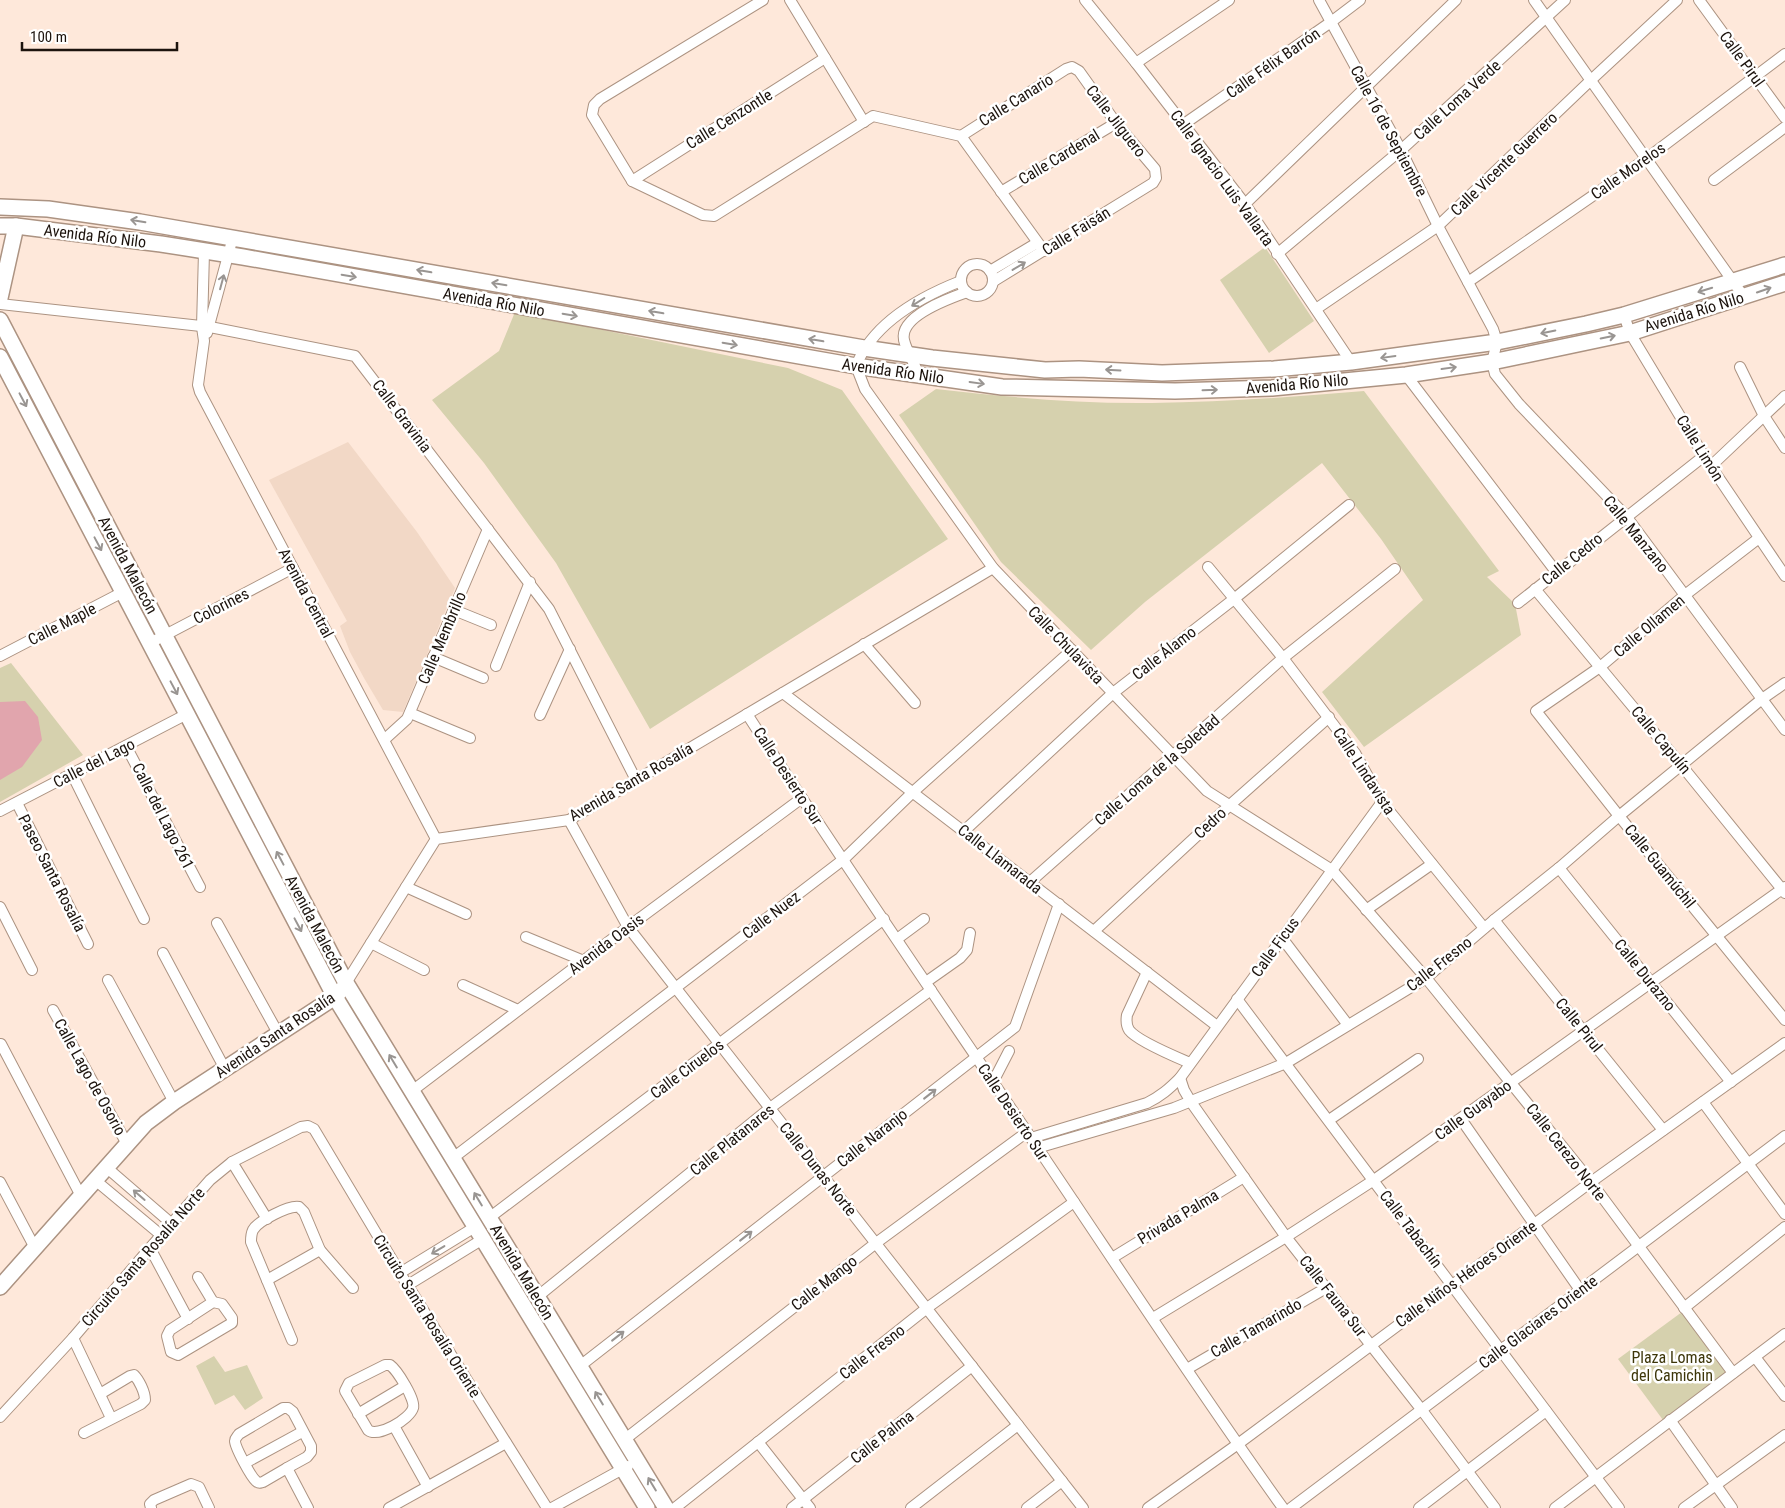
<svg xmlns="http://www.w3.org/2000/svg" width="1785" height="1508" font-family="'Roboto Condensed',sans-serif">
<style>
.built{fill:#f2d8c6}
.green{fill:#d6d1ae}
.water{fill:#e1a5ad}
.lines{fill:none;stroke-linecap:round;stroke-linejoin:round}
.street-casing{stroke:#ac9382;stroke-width:12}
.secondary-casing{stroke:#ac9382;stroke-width:18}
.street{stroke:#fff;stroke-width:10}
.secondary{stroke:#fff;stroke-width:15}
.oneway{stroke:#999592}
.labels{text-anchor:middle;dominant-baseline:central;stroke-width:5;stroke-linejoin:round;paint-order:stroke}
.street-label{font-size:16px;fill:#1c130d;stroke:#fff}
.park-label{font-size:16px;fill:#3d360a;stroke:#fff}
</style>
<rect width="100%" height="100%" fill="#fee8da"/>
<polygon class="built" points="348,442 417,532 455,588 403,712 383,710 364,678 350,652 340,626 347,621 269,480"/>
<g class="green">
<polygon points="1265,247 1314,321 1269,353 1220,280"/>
<polygon points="515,312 788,368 842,390 948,539 650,729 556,563 484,463 432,400 499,351"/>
<path d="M 936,389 C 1007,397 1080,404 1152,403 C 1223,402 1294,397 1364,391 L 1499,571 L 1487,577 L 1515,604 L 1521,635 L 1364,747 L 1322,692 L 1423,600 L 1381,539 L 1322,463 L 1145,602 L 1091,650 L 1001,562 L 899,415 Z"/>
<polygon points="11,663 83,755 0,802 0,668"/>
<polygon points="1682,1312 1727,1373 1663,1420 1618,1359"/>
<polygon points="214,1356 225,1372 247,1365 263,1398 245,1410 234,1395 215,1405 196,1366"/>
</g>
<polygon class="water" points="25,701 38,717 42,740 22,767 0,780 0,702"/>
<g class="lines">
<g class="street-casing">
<g id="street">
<polyline points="763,0 600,99 594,105 592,115 632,181 703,215 714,216 873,116 961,136 1044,251"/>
<polyline points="790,0 864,122"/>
<polyline points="1085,0 1136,63 1245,204 1351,362"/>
<polyline points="1319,0 1401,150 1438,226 1493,329 1497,342 1492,362 1495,374 1519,404 1626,516 1785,730"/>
<polyline points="1534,0 1744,297"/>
<polyline points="1699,0 1785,118"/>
<polyline points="1136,63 1229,0"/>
<polyline points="1184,124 1331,22 1360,0"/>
<polyline points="961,136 1066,69 1072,67 1079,71 1116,123 1155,169 1156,178 1153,183 994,281"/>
<polyline points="1714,180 1785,127"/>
<polyline points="632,181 825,58"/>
<polyline points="1001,192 1116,123"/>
<polyline points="1245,204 1456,0"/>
<polyline points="204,252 202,327 204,341 198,385 200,392 436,839"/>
<polyline points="1277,254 1401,150 1565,0"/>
<circle cx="977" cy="280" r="16"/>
<polyline points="990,271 1037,243"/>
<path d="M 961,281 C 920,297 873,323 856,366 L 865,389 L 993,568 L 1207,791 L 1332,870 L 1426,978 L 1591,1182 L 1733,1373"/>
<polyline points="1468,282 1646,159 1785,54"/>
<polyline points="0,304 210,327 355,356 549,609 636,780"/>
<polyline points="1316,309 1438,226 1591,80 1677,0"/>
<polyline points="1624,315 1630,333 1704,456 1785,576"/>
<polyline points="207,333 233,237"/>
<polyline points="1740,367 1764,416 1785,448"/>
<path d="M 919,375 C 915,365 906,350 904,340 C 899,316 950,298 967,292"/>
<polyline points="1406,375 1557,573"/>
<polyline points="1711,466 1785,396"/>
<polyline points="1759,538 1685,595 1600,667 1536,711 1619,816 1785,1020"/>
<polyline points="1208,567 1283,658 1355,753 1382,802 1484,928"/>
<polyline points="1535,589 1682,766 1785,893"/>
<polyline points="1518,603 1704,456"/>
<polyline points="454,610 491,625"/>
<polyline points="150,643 293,568"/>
<polyline points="864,644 915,703"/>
<polyline points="0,656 123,592"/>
<polyline points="433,657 483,678"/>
<polyline points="496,666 530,582"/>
<polyline points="783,693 1217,1026"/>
<polyline points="410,713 470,738"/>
<path d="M 747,714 C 839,857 936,997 1031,1138 C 1115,1262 1196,1387 1283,1508"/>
<polyline points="540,715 570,649"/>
<polyline points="385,739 407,719 488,529"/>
<polyline points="126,746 200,887"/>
<polyline points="72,774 144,919"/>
<polyline points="17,803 88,944"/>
<polyline points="0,811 187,714"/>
<polyline points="569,820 628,927 1083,1508"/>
<polyline points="964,831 1113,693 1234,599 1349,505"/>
<polyline points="1559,868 1731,1082"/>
<polyline points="1030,882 1283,658 1395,569"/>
<polyline points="406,887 466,914"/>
<polyline points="0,907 32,970"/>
<polyline points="1366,910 1432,864"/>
<polyline points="1494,920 1663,1130"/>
<polyline points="217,923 279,1035"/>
<polyline points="1094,931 1230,805 1329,717"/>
<polyline points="526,937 584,961"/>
<polyline points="1282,938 1348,1025"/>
<polyline points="897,939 924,919"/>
<polyline points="371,943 424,970"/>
<polyline points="163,953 225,1069"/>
<path d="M 1147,972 L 1127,1015 C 1126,1021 1126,1025 1129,1030 C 1137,1041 1176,1057 1190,1063"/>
<polyline points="108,980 174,1102"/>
<polyline points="926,982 960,958 967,950 970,933"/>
<polyline points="346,983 436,839 569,820 993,568"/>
<polyline points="463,985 518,1010"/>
<polyline points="1237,999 1619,1508"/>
<polyline points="53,1010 127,1144"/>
<polyline points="1,1044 81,1196"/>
<polyline points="1180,1078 1184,1090 1191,1102 1286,1237 1421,1409 1495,1508"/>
<polyline points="993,1082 1009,1051"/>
<polyline points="412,1091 628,927 802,798"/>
<polyline points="1703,1102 1785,1214"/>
<polyline points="1461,1119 1580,1290"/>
<polyline points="1329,1120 1418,1059"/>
<path d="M 1031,1138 L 1147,1103 C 1161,1096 1169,1089 1180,1078 L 1382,802"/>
<polyline points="1037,1148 1174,1108 1286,1063 1426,978 1494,920 1559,868 1619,816 1762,699 1785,683"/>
<polyline points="453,1158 844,859 913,792 1072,650"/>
<polyline points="232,1162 267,1219"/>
<polyline points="106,1167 172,1224"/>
<polyline points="95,1180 161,1235"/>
<polyline points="0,1182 35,1248"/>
<polyline points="489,1218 884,919"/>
<polyline points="150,1248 188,1319"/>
<polyline points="1112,1258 1244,1177"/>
<polyline points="400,1273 475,1227"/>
<polyline points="198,1277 213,1302"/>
<polyline points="267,1280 320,1250"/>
<polyline points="408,1285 483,1239"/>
<polyline points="537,1297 770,1108 931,990"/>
<polygon points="213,1302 222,1304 232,1318 232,1323 178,1355 171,1352 167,1336 170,1330"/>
<polyline points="1684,1308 1785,1227"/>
<polyline points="1153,1318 1286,1237 1374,1180 1785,887"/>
<polyline points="73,1338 111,1418"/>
<path d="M 292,1340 L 251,1242 C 251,1238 251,1234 253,1230 C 258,1221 289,1205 299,1207 L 304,1212 L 320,1250 L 353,1288"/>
<polyline points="1755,1357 1785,1396"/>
<path d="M 385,1365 L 390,1365 C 397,1370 416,1400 413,1408 C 410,1419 378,1438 368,1430 L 345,1391 L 349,1383 Z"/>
<polyline points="580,1366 1015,1027 1059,904"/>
<polyline points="1187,1369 1326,1288"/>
<path d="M 283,1408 L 288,1408 L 293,1412 L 311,1446 L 311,1452 L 307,1457 L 287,1468 L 263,1482 C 259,1483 259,1484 256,1481 C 251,1477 235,1447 235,1441 C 235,1438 237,1437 239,1434 Z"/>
<polyline points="358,1414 405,1386"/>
<polyline points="0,1417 73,1338 150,1248 210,1180 232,1162 301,1127 308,1126 314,1129 400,1273 547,1508"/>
<polyline points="1670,1420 1732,1508"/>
<polyline points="394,1426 428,1487"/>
<path d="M 84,1433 L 141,1404 L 145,1400 C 145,1392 139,1380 134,1375 L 130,1376 L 100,1394"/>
<polyline points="624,1440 876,1243 1027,1132"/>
<polyline points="758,1442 810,1508"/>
<polyline points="245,1463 302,1432"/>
<polyline points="287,1468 308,1508"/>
<polyline points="151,1508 150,1504 154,1500 191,1484 199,1487 209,1508"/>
<polyline points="389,1508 506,1443"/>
<polyline points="552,1508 628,1466"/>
<polyline points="675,1508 927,1308 1074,1202"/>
<polyline points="792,1508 972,1366"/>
<polyline points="911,1508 1018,1425"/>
<polyline points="1027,1508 1062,1481"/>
<polyline points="1148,1508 1238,1444 1591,1182 1785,1043"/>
<polyline points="1291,1508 1785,1136"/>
<polyline points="1419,1508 1546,1411"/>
<polyline points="1555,1508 1785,1334"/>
<polyline points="1684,1508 1785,1435"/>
</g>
</g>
<g class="secondary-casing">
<g id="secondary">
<polyline points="0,207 48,209 140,222 864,348 932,358 1045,370 1079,369 1162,373 1274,369 1351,362 1497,342 1586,324 1624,315 1785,265"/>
<polyline points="0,226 16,226 161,244 243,257 856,366 1002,387 1175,391 1272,388 1406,375 1492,362 1630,333 1785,283"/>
<polyline points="0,298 16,226"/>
<polyline points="0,320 346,983 666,1508"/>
<polyline points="0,357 335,997 647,1508"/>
<polyline points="0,1287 146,1123 174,1102 335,997 341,990"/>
</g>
</g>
<use href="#street" class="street"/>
<use href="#secondary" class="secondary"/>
</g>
<defs><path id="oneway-shaft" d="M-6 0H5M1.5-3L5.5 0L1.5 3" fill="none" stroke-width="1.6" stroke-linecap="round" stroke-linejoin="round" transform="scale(1.25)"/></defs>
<g class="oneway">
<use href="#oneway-shaft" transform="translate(138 221) rotate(-171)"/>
<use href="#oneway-shaft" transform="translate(1019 266) rotate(-31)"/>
<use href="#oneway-shaft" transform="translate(424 271) rotate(-170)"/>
<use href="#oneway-shaft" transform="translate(349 276) rotate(10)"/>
<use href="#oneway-shaft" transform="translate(222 282) rotate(-75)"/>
<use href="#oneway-shaft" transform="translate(499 284) rotate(-171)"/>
<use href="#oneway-shaft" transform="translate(1705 290) rotate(163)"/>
<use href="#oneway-shaft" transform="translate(1764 290) rotate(-19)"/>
<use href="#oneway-shaft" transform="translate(918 302) rotate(148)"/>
<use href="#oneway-shaft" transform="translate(656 312) rotate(-170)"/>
<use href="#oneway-shaft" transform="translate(570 315) rotate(10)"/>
<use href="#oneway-shaft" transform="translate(1548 332) rotate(168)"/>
<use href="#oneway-shaft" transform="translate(1608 337) rotate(-12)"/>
<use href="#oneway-shaft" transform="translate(816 340) rotate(-170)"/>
<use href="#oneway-shaft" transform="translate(730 344) rotate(10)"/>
<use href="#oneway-shaft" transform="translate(1388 357) rotate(172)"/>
<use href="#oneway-shaft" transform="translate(1449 368) rotate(-8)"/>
<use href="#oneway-shaft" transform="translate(1113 370) rotate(-177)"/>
<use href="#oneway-shaft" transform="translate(977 383) rotate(8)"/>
<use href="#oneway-shaft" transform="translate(1210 390) rotate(-2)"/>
<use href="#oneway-shaft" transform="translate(23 400) rotate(62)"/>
<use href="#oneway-shaft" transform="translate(98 544) rotate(62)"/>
<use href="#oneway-shaft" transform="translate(174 688) rotate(62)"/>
<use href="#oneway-shaft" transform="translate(280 858) rotate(-118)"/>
<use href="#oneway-shaft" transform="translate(298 925) rotate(62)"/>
<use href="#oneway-shaft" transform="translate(393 1061) rotate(-121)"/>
<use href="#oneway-shaft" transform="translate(930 1094) rotate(-38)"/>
<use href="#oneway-shaft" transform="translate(139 1195) rotate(-139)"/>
<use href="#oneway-shaft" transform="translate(478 1199) rotate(-121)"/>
<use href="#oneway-shaft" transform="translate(746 1236) rotate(-38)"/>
<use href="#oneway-shaft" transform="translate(438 1250) rotate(149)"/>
<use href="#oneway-shaft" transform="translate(618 1336) rotate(-38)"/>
<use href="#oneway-shaft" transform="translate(599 1398) rotate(-121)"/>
<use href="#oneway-shaft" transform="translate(652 1484) rotate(-121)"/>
</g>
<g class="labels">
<g class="street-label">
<text transform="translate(1742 59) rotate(54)">Calle Pirul</text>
<text transform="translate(1273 63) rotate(-35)">Calle Félix Barrón</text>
<text transform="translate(1016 100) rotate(-32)">Calle Canario</text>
<text transform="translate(1457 100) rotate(-42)">Calle Loma Verde</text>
<text transform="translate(729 119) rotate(-32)">Calle Cenzontle</text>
<text transform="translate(1116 121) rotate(52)">Calle Jilguero</text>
<text transform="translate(1389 131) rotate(62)">Calle 16 de Septiembre</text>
<text transform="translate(1059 157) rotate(-31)">Calle Cardenal</text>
<text transform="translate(1504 164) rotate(-44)">Calle Vicente Guerrero</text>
<text transform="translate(1628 171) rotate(-35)">Calle Morelos</text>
<text transform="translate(1222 178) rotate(54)">Calle Ignacio Luis Vallarta</text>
<text transform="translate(1076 231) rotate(-32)">Calle Faisán</text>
<text transform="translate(95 236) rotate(7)">Avenida Río Nilo</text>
<text transform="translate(494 302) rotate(10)">Avenida Río Nilo</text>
<text transform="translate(1694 312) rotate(-17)">Avenida Río Nilo</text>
<text transform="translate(893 371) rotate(8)">Avenida Río Nilo</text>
<text transform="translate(1297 384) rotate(-5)">Avenida Río Nilo</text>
<text transform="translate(402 416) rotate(53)">Calle Gravinia</text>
<text transform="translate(1700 448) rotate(58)">Calle Limón</text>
<text transform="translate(1636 534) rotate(51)">Calle Manzano</text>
<text transform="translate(1572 559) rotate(-39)">Calle Cedro</text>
<text transform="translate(128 565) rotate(62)">Avenida Malecón</text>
<text transform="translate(306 593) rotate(62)">Avenida Central</text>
<text transform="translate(221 606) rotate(-27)">Colorines</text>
<text transform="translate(62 624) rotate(-27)">Calle Maple</text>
<text transform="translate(1649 626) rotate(-40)">Calle Ollamen</text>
<text transform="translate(442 638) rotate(-67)">Calle Membrillo</text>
<text transform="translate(1066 645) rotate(46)">Calle Chulavista</text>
<text transform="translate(1164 653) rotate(-38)">Calle Álamo</text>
<text transform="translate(1661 740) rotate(50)">Calle Capulín</text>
<text transform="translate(94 763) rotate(-27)">Calle del Lago</text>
<text transform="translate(1157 770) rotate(-41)">Calle Loma de la Soledad</text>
<text transform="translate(1364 771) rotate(57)">Calle Lindavista</text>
<text transform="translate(788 776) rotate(57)">Calle Desierto Sur</text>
<text transform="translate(631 782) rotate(-30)">Avenida Santa Rosalía</text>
<text transform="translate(163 816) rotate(63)">Calle del Lago 261</text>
<text transform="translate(1210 823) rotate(-43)">Cedro</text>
<text transform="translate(1000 859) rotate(38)">Calle Llamarada</text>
<text transform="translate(1660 866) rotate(51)">Calle Guamúchil</text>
<text transform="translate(52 873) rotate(63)">Paseo Santa Rosalía</text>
<text transform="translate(771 915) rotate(-37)">Calle Nuez</text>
<text transform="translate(315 924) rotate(62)">Avenida Malecón</text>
<text transform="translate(606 944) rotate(-37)">Avenida Oasis</text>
<text transform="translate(1275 947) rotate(-54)">Calle Ficus</text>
<text transform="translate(1439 964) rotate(-38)">Calle Fresno</text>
<text transform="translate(1645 975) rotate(51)">Calle Durazno</text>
<text transform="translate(1579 1025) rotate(51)">Calle Pirul</text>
<text transform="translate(275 1035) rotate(-34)">Avenida Santa Rosalía</text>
<text transform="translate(687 1069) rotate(-37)">Calle Ciruelos</text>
<text transform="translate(90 1077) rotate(61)">Calle Lago de Osorio</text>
<text transform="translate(1473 1110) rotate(-36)">Calle Guayabo</text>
<text transform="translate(1013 1112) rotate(56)">Calle Desierto Sur</text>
<text transform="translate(872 1138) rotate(-38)">Calle Naranjo</text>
<text transform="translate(732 1140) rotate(-39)">Calle Platanares</text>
<text transform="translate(1566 1152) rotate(52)">Calle Cerezo Norte</text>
<text transform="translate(818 1169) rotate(52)">Calle Dunas Norte</text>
<text transform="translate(1178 1217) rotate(-31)">Privada Palma</text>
<text transform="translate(1411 1229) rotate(53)">Calle Tabachín</text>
<text transform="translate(143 1257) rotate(-49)">Circuito Santa Rosalía Norte</text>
<text transform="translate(522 1272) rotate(59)">Avenida Malecón</text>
<text transform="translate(1466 1274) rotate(-36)">Calle Niños Héroes Oriente</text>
<text transform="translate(824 1283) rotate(-38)">Calle Mango</text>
<text transform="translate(1333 1296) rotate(52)">Calle Fauna Sur</text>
<text transform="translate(427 1316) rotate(58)">Circuito Santa Rosalía Oriente</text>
<text transform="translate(1538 1322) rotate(-37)">Calle Glaciares Oriente</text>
<text transform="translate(1256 1328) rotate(-30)">Calle Tamarindo</text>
<text transform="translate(872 1352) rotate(-38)">Calle Fresno</text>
<text transform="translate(882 1437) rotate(-38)">Calle Palma</text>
</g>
<g class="park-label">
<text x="1672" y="1357">Plaza Lomas<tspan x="1672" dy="18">del Camichin</tspan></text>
</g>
</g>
<path d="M22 42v8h155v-8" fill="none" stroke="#1c130d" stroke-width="2.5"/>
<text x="30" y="42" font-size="15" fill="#1c130d" stroke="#ffffff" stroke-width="4" paint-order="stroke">100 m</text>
</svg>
